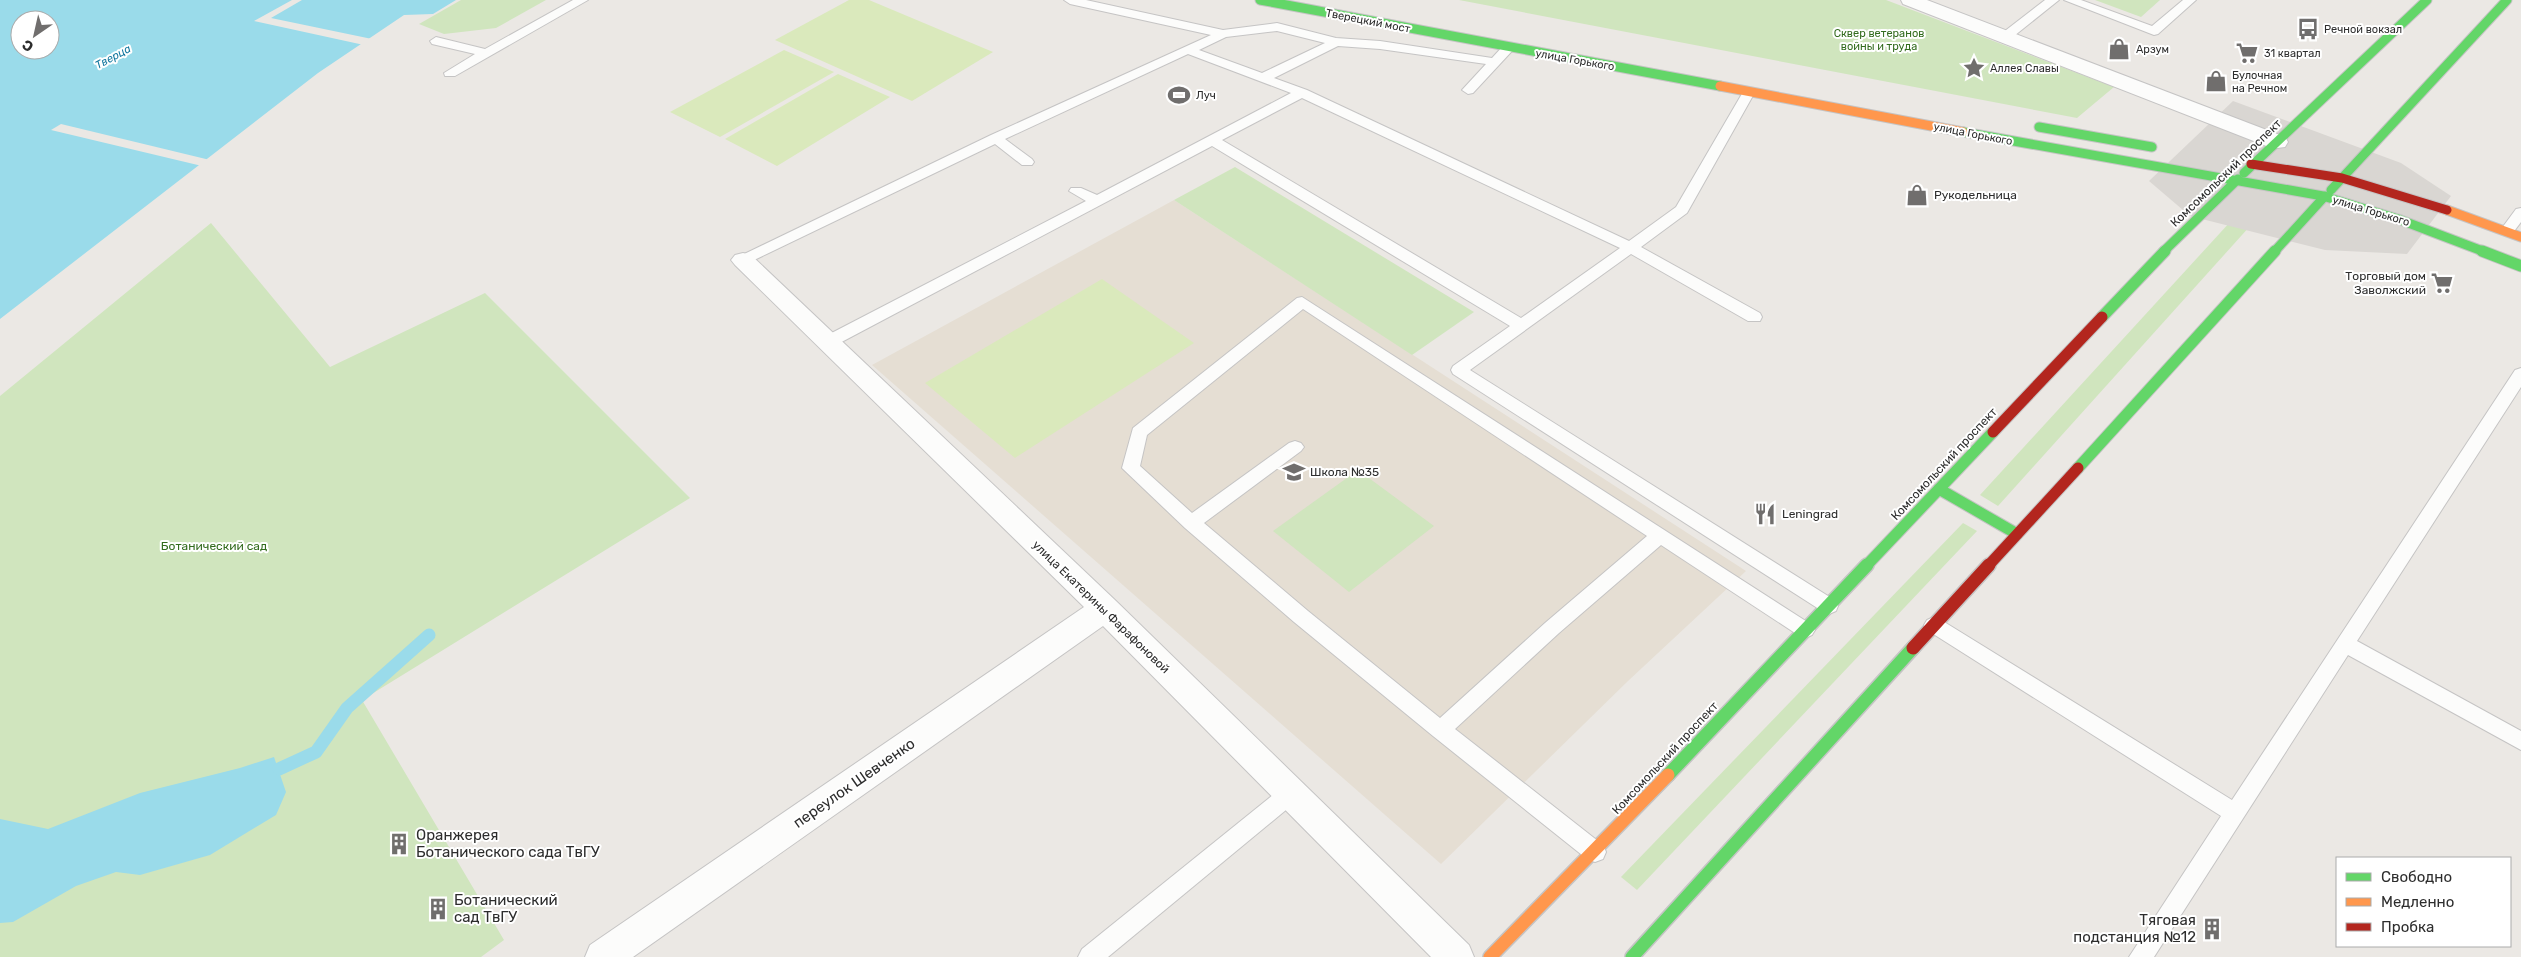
<svg xmlns="http://www.w3.org/2000/svg" width="2521" height="957" font-family="Rubik,sans-serif">
<style>
.education{fill:#e5ded3}
.green{fill:#d0e5be}
.pitch{fill:#dae9bc}
.plaza{fill:#d9d6d2}
.water{fill:#9adbea;fill-rule:evenodd}
.pier{fill:#ebe8e4}
.lines{fill:none;stroke-linecap:round;stroke-linejoin:round}
.stream{stroke:#9adbea;stroke-width:13}
.lane-casing{stroke:#c5c4c4;stroke-width:2}
.street-casing{stroke:#c5c4c4;stroke-width:2}
.fast-far2-casing{stroke:#c5c4c4;stroke-width:11}
.fast-far1-casing{stroke:#c5c4c4;stroke-width:13}
.fast-casing{stroke:#c5c4c4;stroke-width:16}
.slow-far1-casing{stroke:#c5c4c4;stroke-width:11}
.slow-casing{stroke:#c5c4c4;stroke-width:16}
.jam-far2-casing{stroke:#c5c4c4;stroke-width:11}
.jam-far1-casing{stroke:#c5c4c4;stroke-width:13}
.jam-casing{stroke:#c5c4c4;stroke-width:16}
.lane{fill:#fcfcfb;fill-rule:evenodd}
.street{fill:#fcfcfb;fill-rule:evenodd}
.fast-far2{stroke:#63d668;stroke-width:9}
.fast-far1{stroke:#63d668;stroke-width:11}
.fast{stroke:#63d668;stroke-width:13}
.slow-far1{stroke:#ff974d;stroke-width:9}
.slow{stroke:#ff974d;stroke-width:13}
.jam-far2{stroke:#b3261e;stroke-width:9}
.jam-far1{stroke:#b3261e;stroke-width:11}
.jam{stroke:#b3261e;stroke-width:13}
.labels{text-anchor:middle;dominant-baseline:central;stroke-width:4;stroke-linejoin:round;paint-order:stroke}
.far-street-label{font-size:11px;fill:#2d2d2d;stroke:#fff}
.far-poi-label{font-size:11px;fill:#2d2d2d;stroke:#fff;text-anchor:start}
.far-park-label{font-size:11px;fill:#326b1d;stroke:#fff}
.far-water-label{font-size:11px;font-style:italic;fill:#11769e;stroke:#fff}
.street-label{font-size:12px;fill:#2d2d2d;stroke:#fff}
.poi-label{font-size:12px;fill:#2d2d2d;stroke:#fff;text-anchor:start}
.park-label{font-size:12px;fill:#326b1d;stroke:#fff}
.near-street-label{font-size:15px;fill:#2d2d2d;stroke:#fff}
.near-poi-label{font-size:15px;fill:#2d2d2d;stroke:#fff;text-anchor:start}
</style>
<rect width="100%" height="100%" fill="#ebe8e4"/>
<polygon class="education" points="1174,200 1746,571 1628,681 1441,864 872,365"/>
<g class="green">
<polygon points="461,0 546,0 496,28 444,34 419,24"/>
<polygon points="1459,0 1886,0 2114,87 2077,118"/>
<polygon points="2095,0 2160,0 2141,17"/>
<polygon points="1235,167 1474,312 1412,355 1174,200"/>
<polygon points="2242,209 2260,215 1998,506 1980,495"/>
<polygon points="211,223 330,367 485,293 690,498 362,700 504,940 481,957 0,957 0,396"/>
<polygon points="1358,470 1434,526 1349,592 1273,531"/>
<polygon points="1963,523 1977,531 1637,890 1621,877"/>
</g>
<g class="pitch">
<polygon points="849,0 869,0 993,52 912,101 775,40"/>
<polygon points="784,50 834,72 720,137 670,112"/>
<polygon points="838,74 890,97 777,166 725,139"/>
<polygon points="1102,279 1194,343 1015,458 925,383"/>
</g>
<polygon class="plaza" points="2233,101 2401,163 2451,196 2407,254 2325,250 2190,216 2149,181"/>
<g class="water">
<path d="M 0,0 L 456,0 L 433,14 L 404,15 L 318,73 L 0,319 ZM 20,20 L 50,20 L 50,50 L 20,50 Z"/>
<polygon points="274,757 286,792 276,815 210,855 140,875 116,872 76,886 13,922 0,923 0,819 48,829 140,793 240,768"/>
</g>
<g class="pier">
<polygon points="292,0 302,0 271,18 372,39 364,45 254,21"/>
<polygon points="61,124 210,160 202,166 51,130"/>
</g>
<g class="lines">
<polyline class="stream" points="279,769 316,752 347,708 429,635"/>
<g class="lane-casing">
<g id="lane">
<polygon points="573,0 588,0 455,76 445,76 444,73 475,54 432,44 430,41 436,37 485,49"/>
<path d="M 1064,0 L 1086,0 L 1223,30 L 1277,23 L 1336,38 L 1380,41 L 1492,58 L 1504,45 L 1512,45 L 1514,48 L 1512,51 L 1473,93 L 1468,94 L 1462,90 L 1486,64 L 1380,49 L 1338,46 L 1274,78 L 1307,90 L 1629,241 L 1676,207 L 1743,92 L 1744,89 L 1754,89 L 1755,92 L 1687,213 L 1641,247 L 1760,313 L 1762,317 L 1760,321 L 1748,321 L 1631,254 L 1470,370 L 1836,601 L 1838,606 L 1836,611 L 1829,614 L 1822,611 L 1453,374 L 1451,370 L 1453,366 L 1510,326 L 1212,146 L 834,346 L 822,346 L 820,342 L 822,338 L 1086,201 L 1069,191 L 1071,188 L 1081,188 L 1097,195 L 1291,93 L 1188,54 L 1005,139 L 1032,159 L 1034,162 L 1032,165 L 1022,165 L 995,144 L 748,263 L 738,263 L 736,260 L 738,257 L 991,135 L 1211,35 L 1070,4 ZM 1277,31 L 1325,43 L 1262,73 L 1199,50 L 1226,37 ZM 1302,98 L 1620,248 L 1521,318 L 1222,140 Z"/>
<polygon points="2045,0 2059,0 2009,40 2001,40 1999,37 2001,34"/>
<polygon points="2064,0 2081,0 2152,26 2183,0 2196,0 2158,34 2154,35"/>
<polygon points="2521,208 2521,222 2512,234 2502,234 2500,231 2502,228 2516,209"/>
<path d="M 1302,297 L 1812,625 L 1815,630 L 1812,635 L 1805,638 L 1798,635 L 1661,545 L 1559,633 L 1455,729 L 1603,845 L 1606,852 L 1603,859 L 1595,862 L 1587,859 L 1433,736 L 1294,622 L 1185,528 L 1122,468 L 1133,428 L 1297,298 ZM 1303,309 L 1647,536 L 1545,623 L 1440,718 L 1308,611 L 1204,523 L 1301,451 L 1304,447 L 1301,443 L 1295,441 L 1289,443 L 1192,513 L 1140,466 L 1147,435 Z"/>
<polygon points="2521,368 2521,387 2357,641 2521,731 2521,750 2348,655 2154,957 2129,957 2221,816 1927,630 1924,625 1927,620 1934,617 1941,620 2232,800 2515,370"/>
<polygon points="1291,784 1298,786 1302,793 1298,800 1108,957 1078,957 1082,949 1284,786"/>
</g>
</g>
<g class="street-casing">
<g id="street">
<polygon points="1901,0 1927,0 2285,137 2288,142 2285,147 2277,148 2269,147 1903,4"/>
<polygon points="743,253 751,255 1116,601 1469,945 1474,957 1431,957 1103,626 633,957 585,957 590,945 1084,607 735,265 731,260 735,255"/>
</g>
</g>
<g class="fast-far2-casing">
<g id="fast-far2">
<polyline points="1260,0 1720,86"/>
<polyline points="2039,127 2152,147"/>
<polyline points="1963,132 2323,196 2398,219 2485,252"/>
<polyline points="2244,173 2427,0"/>
<polyline points="2331,190 2507,0"/>
<polyline points="2163,252 2238,179"/>
<polyline points="2274,252 2325,196"/>
</g>
</g>
<g class="fast-far1-casing">
<g id="fast-far1">
<polyline points="2482,251 2521,266"/>
<polyline points="2102,317 2165,251"/>
<polyline points="2078,468 2275,251"/>
<polyline points="1939,489 2017,534"/>
<polyline points="1866,566 1993,432"/>
</g>
</g>
<g class="fast-casing">
<g id="fast">
<polyline points="1668,775 1867,565"/>
<polyline points="1632,957 1913,648"/>
</g>
</g>
<g class="slow-far1-casing">
<g id="slow-far1">
<polyline points="1720,86 1963,132"/>
<polyline points="2447,210 2521,237"/>
</g>
</g>
<g class="slow-casing">
<polyline id="slow" points="1490,957 1668,775"/>
</g>
<g class="jam-far2-casing">
<polyline id="jam-far2" points="2251,164 2342,178 2447,210"/>
</g>
<g class="jam-far1-casing">
<g id="jam-far1">
<polyline points="1993,432 2102,317"/>
<polyline points="1988,566 2078,468"/>
</g>
</g>
<g class="jam-casing">
<polyline id="jam" points="1913,648 1989,565"/>
</g>
<use href="#lane" class="lane"/>
<use href="#street" class="street"/>
<use href="#fast-far2" class="fast-far2"/>
<use href="#fast-far1" class="fast-far1"/>
<use href="#fast" class="fast"/>
<use href="#slow-far1" class="slow-far1"/>
<use href="#slow" class="slow"/>
<use href="#jam-far2" class="jam-far2"/>
<use href="#jam-far1" class="jam-far1"/>
<use href="#jam" class="jam"/>
</g>
<defs>
<g id="bus-bare" transform="scale(1.725)"><path d="M-5-6H5V4H4V6H2V4H-2V6H-4V4H-5ZM-3.5-4V0h7V-4ZM-3.5 1.2v1.5H-2V1.2ZM2 1.2v1.5H3.5V1.2Z" fill="#706e6d" stroke="#fff" stroke-width="2.5" paint-order="stroke"/></g>
<g id="shop-bare" transform="scale(1.725)"><path d="M-5-2.5h2.3a2.7 3.5 0 0 1 5.4 0H5L5.5 6h-11ZM-1.5-2.5h3a1.5 2.3 0 0 0-3 0Z" fill="#706e6d" stroke="#fff" stroke-width="2.5" paint-order="stroke"/></g>
<g id="supermarket-bare" transform="scale(1.725)"><path d="M-6-5.5h2.5l.6 2H6L4.5 2H-2.5L-4.4-4H-6ZM-1.5 3.2a1.3 1.3 0 1 0 .1 0ZM3 3.2a1.3 1.3 0 1 0 .1 0Z" fill="#706e6d" stroke="#fff" stroke-width="2.5" paint-order="stroke"/></g>
<g id="sight-bare" transform="scale(1.725)"><path d="M0-6L1.8-2.2L6-1.7L2.9 1.2L3.7 5.4L0 3.3L-3.7 5.4L-2.9 1.2L-6-1.7L-1.8-2.2Z" fill="#706e6d" stroke="#fff" stroke-width="2.5" paint-order="stroke"/></g>
<g id="stadium-bare" transform="scale(1.725)"><path d="M0-5a6.5 5 0 1 0 0 10a6.5 5 0 1 0 0-10ZM-3.5-1.8h7v3.6h-7Z" fill="#706e6d" stroke="#fff" stroke-width="2.5" paint-order="stroke"/></g>
<g id="school-bare" transform="scale(1.725)"><path d="M0-5L7-2L0 1L-7-2ZM-4 1L0 2.5L4 1V4Q0 6-4 4Z" fill="#706e6d" stroke="#fff" stroke-width="2.5" paint-order="stroke"/></g>
<g id="restaurant-bare" transform="scale(1.725)"><path d="M-5-6h1v4h1v-4h1v4h1v-4h1v5L-1.5 .5V6h-2V.5L-5-1ZM5-6V6H3V1.5H1.5Q1.5-4 5-6Z" fill="#706e6d" stroke="#fff" stroke-width="2.5" paint-order="stroke"/></g>
<g id="building-bare" transform="scale(1.725)"><path d="M-4-6H4V6H1V3H-1V6H-4ZM-2.5-4.3h1.7v1.8h-1.7ZM.8-4.3h1.7v1.8H.8ZM-2.5-1h1.7V.8h-1.7ZM.8-1h1.7V.8H.8Z" fill="#706e6d" stroke="#fff" stroke-width="2.5" paint-order="stroke"/></g>
</defs>
<g fill-rule="evenodd">
<use href="#bus-bare" x="2308" y="29"/>
<use href="#shop-bare" x="2119" y="49"/>
<use href="#supermarket-bare" x="2247" y="53"/>
<use href="#sight-bare" x="1974" y="68"/>
<use href="#shop-bare" x="2216" y="81"/>
<use href="#stadium-bare" x="1179" y="95"/>
<use href="#shop-bare" x="1917" y="195"/>
<use href="#supermarket-bare" x="2442" y="283"/>
<use href="#school-bare" x="1294" y="472"/>
<use href="#restaurant-bare" x="1765" y="514"/>
<use href="#building-bare" x="399" y="844"/>
<use href="#building-bare" x="438" y="909"/>
<use href="#building-bare" x="2212" y="929"/>
</g>
<g class="labels">
<g class="far-street-label">
<text transform="translate(1368 21) rotate(11)">Тверецкий мост</text>
<text transform="translate(1575 60) rotate(10)">улица Горького</text>
<text transform="translate(1973 134) rotate(11)">улица Горького</text>
<text transform="translate(2371 211) rotate(17)">улица Горького</text>
</g>
<g class="far-poi-label">
<text x="2324" y="29">Речной вокзал</text>
<text x="2136" y="49">Арзум</text>
<text x="2264" y="53">31 квартал</text>
<text x="1990" y="68">Аллея Славы</text>
<text x="2232" y="75">Булочная<tspan x="2232" dy="13">на Речном</tspan></text>
<text x="1196" y="95">Луч</text>
</g>
<g class="far-park-label">
<text x="1879" y="33">Сквер ветеранов<tspan x="1879" dy="13">войны и труда</tspan></text>
</g>
<g class="far-water-label">
<text transform="translate(113 57) rotate(-28)">Тверца</text>
</g>
<g class="street-label">
<text transform="translate(2226 173) rotate(-44)">Комсомольский проспект</text>
<text transform="translate(1944 464) rotate(-47)">Комсомольский проспект</text>
<text transform="translate(1101 607) rotate(44)">улица Екатерины Фарафоновой</text>
<text transform="translate(1665 758) rotate(-47)">Комсомольский проспект</text>
</g>
<g class="poi-label">
<text x="1934" y="195">Рукодельница</text>
<text x="2426" y="276" text-anchor="end">Торговый дом<tspan x="2426" dy="14">Заволжский</tspan></text>
<text x="1310" y="472">Школа №35</text>
<text x="1782" y="514">Leningrad</text>
</g>
<g class="park-label">
<text x="214" y="546">Ботанический сад</text>
</g>
<g class="near-street-label">
<text transform="translate(854 783) rotate(-35)">переулок Шевченко</text>
</g>
<g class="near-poi-label">
<text x="416" y="835">Оранжерея<tspan x="416" dy="17">Ботанического сада ТвГУ</tspan></text>
<text x="454" y="900">Ботанический<tspan x="454" dy="17">сад ТвГУ</tspan></text>
<text x="2196" y="920" text-anchor="end">Тяговая<tspan x="2196" dy="17">подстанция №12</tspan></text>
</g>
</g>
<rect x="2336" y="857" width="175" height="90" fill="#ffffff" stroke="#ababab"/>
<rect x="2346" y="873" width="25" height="8" fill="#63d668" stroke="#ababab"/>
<text x="2381" y="882" font-size="15" fill="#2d2d2d">Свободно</text>
<rect x="2346" y="898" width="25" height="8" fill="#ff974d" stroke="#ababab"/>
<text x="2381" y="907" font-size="15" fill="#2d2d2d">Медленно</text>
<rect x="2346" y="923" width="25" height="8" fill="#b3261e" stroke="#ababab"/>
<text x="2381" y="932" font-size="15" fill="#2d2d2d">Пробка</text>
<g transform="translate(35 35) rotate(214)"><circle r="24" fill="#ffffff" stroke="#ababab"/>
<path d="M0-4L9 19L0 12L-9 19Z" fill="#706e6d"/>
<text y="-8" font-size="14" font-weight="bold" text-anchor="middle" fill="#2d2d2d">С</text>
</g>
</svg>
